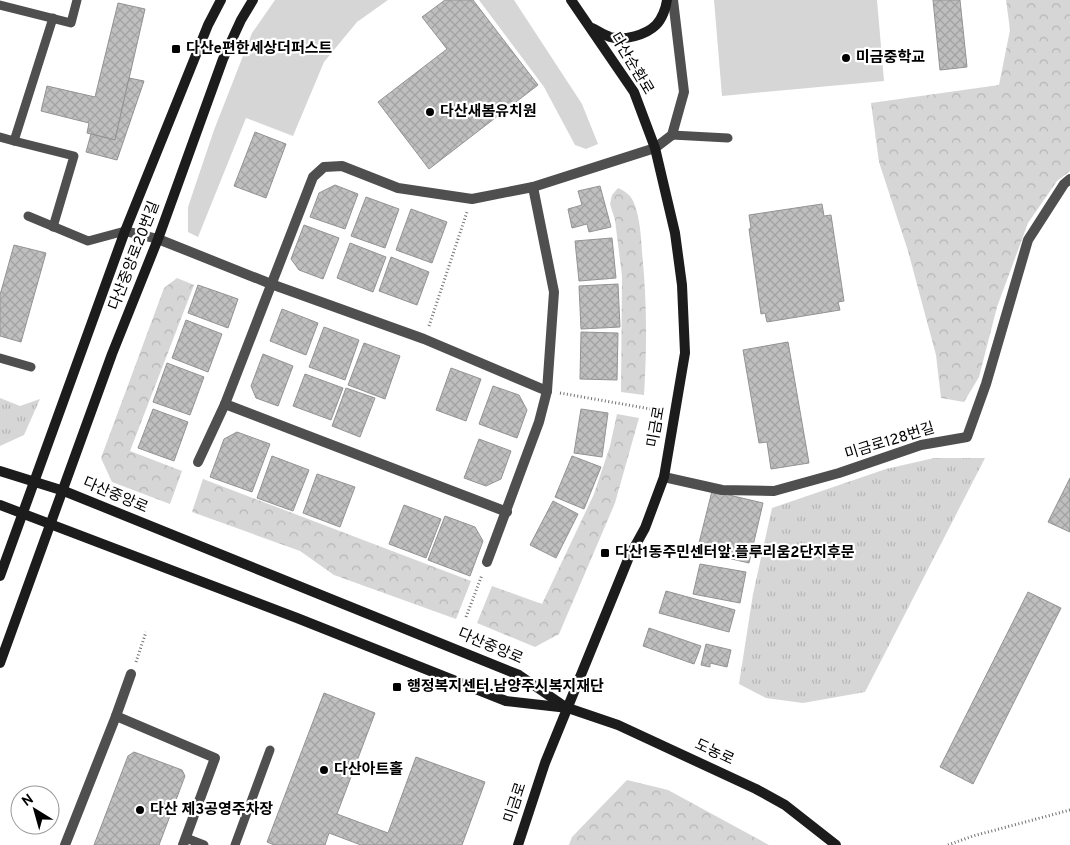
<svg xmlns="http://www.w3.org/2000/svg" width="1070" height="845" font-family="Overpass,'Noto Sans KR',sans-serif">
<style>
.grass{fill:url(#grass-tufts)}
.forest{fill:url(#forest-crowns)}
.park{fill:#d6d6d6}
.building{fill:url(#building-cross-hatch);stroke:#939393}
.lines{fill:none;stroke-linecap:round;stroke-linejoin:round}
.path{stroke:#717171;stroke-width:3;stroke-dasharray:1 2.5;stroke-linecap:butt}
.lane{stroke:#4f4f4f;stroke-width:9}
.street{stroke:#4f4f4f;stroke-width:10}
.secondary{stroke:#1c1c1c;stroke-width:10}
.poi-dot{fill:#000;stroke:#fff;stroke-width:2}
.labels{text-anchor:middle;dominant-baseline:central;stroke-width:4.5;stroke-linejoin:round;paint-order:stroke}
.poi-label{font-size:15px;font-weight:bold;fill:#000;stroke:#fff;text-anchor:start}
.street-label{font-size:15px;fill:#000;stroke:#fff}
</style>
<defs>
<pattern id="grass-tufts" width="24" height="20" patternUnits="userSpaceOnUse" patternTransform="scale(1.25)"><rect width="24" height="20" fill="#d6d6d6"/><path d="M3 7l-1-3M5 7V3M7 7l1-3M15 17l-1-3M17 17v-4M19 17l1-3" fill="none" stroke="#b6b6b6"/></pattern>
<pattern id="forest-crowns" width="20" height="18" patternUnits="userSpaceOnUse" patternTransform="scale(1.25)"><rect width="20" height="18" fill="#d6d6d6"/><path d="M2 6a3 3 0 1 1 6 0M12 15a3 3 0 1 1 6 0" fill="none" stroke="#b6b6b6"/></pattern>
<pattern id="building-cross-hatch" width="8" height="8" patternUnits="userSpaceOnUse" patternTransform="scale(1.25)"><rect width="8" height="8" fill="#bfbfbf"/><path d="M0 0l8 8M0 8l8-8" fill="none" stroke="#a2a2a2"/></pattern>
</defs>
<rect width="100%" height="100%" fill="#fff"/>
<g class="grass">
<polygon points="0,398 20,406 40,399 24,435 0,446"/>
<polygon points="934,458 985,458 865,692 803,703 766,698 739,684 753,594 772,508 886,469"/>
</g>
<g class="forest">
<polygon points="1006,0 1070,0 1070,171 1057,181 1028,223 997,307 979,377 964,402 941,398 936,355 908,251 879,162 871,103 999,85 1010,30"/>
<path d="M 618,188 C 625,191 631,195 634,203 C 640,218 641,236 642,252 C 647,300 647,347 644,395 L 621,392 L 622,276 L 615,220 L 610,204 L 612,195 Z"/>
<polygon points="177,278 194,285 130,451 182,471 170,504 112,482 101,458 164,288"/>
<polygon points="617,414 639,418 615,503 559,634 535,647 477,623 492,586 542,604 594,494 610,446"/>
<polygon points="203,479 471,581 456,619 334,575 300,551 192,512"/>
<polygon points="627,780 668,790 769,845 569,845 572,837"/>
</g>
<g class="park">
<polygon points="275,0 388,0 357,22 324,62 293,136 246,118 198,237 188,232 188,207 214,130 252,33"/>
<polygon points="479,0 514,0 582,104 598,144 586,149 575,145 544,87"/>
<polygon points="714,0 877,0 884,81 722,96"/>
</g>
<g class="building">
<polygon points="445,0 473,0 538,85 429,169 378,102 447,49 422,17"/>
<polygon points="933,0 960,0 967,67 940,70"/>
<polygon points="118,3 145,9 115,140 87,133 89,123 41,111 47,86 95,97"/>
<polygon points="129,78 144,81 117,160 86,152 91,134 115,140"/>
<polygon points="255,132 286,144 266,198 234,186"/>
<polygon points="335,185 358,194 345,229 310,217 319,193"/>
<polygon points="600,186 611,227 589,232 587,224 572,228 568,209 582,205 578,191"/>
<polygon points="366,197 399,209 385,248 351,236"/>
<polygon points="822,204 824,216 831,215 844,301 838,302 840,310 767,322 765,313 761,314 749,229 751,228 749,215"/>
<polygon points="411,209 447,222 432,263 396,250"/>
<polygon points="304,225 339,238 323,279 299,270 291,259"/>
<polygon points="612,238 616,278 579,281 575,241"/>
<polygon points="350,243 386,257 373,292 337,278"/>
<polygon points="14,245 46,253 21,342 0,336 0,295"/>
<polygon points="391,257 429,272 417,305 379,291"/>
<polygon points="618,284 620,327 581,329 579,286"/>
<polygon points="198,285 238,299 228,328 188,313"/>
<polygon points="282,309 318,323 306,355 270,341"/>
<polygon points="186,320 222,334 208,372 172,358"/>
<polygon points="324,327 359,340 345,380 309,367"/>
<polygon points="581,332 618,333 617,380 580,379"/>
<polygon points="788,342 809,463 771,469 767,442 759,443 743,350"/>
<polygon points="364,343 400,356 385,399 348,385"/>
<polygon points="263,354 293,366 278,406 256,398 251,386"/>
<polygon points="167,363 204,377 190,415 153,402"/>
<polygon points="451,368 481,379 466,421 436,410"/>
<polygon points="305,374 343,388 331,420 293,406"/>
<polygon points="493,386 519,395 527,410 517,438 479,424"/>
<polygon points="346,388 375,398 360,437 332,426"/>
<polygon points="153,409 188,422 174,461 138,448"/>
<polygon points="581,409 608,413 602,457 574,453"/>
<polygon points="237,432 270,444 252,492 210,477 224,439"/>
<polygon points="479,439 511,451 501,479 486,486 464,478"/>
<polygon points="272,456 309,470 293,511 257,498"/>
<polygon points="572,456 601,467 584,509 555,497"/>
<polygon points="317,474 355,487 340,527 303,513"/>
<polygon points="1070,478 1070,532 1048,522"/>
<polygon points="712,491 763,503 749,563 697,551"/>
<polygon points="553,501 578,514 556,558 530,545"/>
<polygon points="404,505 441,519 426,558 389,544"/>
<polygon points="445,516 475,527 483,541 470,576 428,560"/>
<polygon points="700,564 746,572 740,603 693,594"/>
<polygon points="666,591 735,610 729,632 659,613"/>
<polygon points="1028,592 1061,608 973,784 940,767"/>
<polygon points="649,628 701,646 694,664 643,646"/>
<polygon points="706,644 731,650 727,667 710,663 710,667 701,665"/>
<polygon points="324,693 375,713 337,814 388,833 416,757 485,782 462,845 361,845 329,833 325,845 274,845 267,842"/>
<polygon points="134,752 182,770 185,776 159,845 94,845 128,756"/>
</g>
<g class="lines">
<g class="path">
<polyline points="429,326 467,212"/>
<polyline points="560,393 662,411"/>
<polyline points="466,617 482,575"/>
<polyline points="136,662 146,632"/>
<polyline points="948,845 973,836 1070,810"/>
</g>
<g class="lane">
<polyline points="0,5 71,23 77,0"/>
<polyline points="672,135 728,138"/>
<polyline points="0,137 14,141 53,18"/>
<polyline points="14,141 74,156 53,227"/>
<polyline points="28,216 88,241 125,231"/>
<polyline points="0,358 31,367"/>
<polyline points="186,838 204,845"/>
<polyline points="235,845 270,750"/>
</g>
<g class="street">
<polyline points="125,231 158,239 271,284 424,339 547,391"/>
<polyline points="198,462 225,404"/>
<polyline points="664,477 722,490 774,491 839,473 921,445 967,437 986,384 1028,240 1064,184 1070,179"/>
<polyline points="507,512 225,404 313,177 324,167 342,166 398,188 472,199 533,187 655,148 672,135 684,92 673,0"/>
<polyline points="487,562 539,422 547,391 554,292 533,187"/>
<polyline points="116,716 215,758 183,845"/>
<polyline points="65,845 116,716 131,674"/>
</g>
<g class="secondary">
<path d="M 592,28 C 598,31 604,35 610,37 C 624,41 646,35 656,25 C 662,19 666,8 667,0"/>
<polyline points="0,471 64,491 519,675 567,708"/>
<polyline points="0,505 297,618 506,701 568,708 618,725 756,789 785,805 836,845"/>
<polyline points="0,576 125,231 208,25 221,0"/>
<polyline points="0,663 112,354 158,239 223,59 241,20 253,0"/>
<polyline points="518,845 545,763 629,557 645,528 664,477 685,353 682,285 675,233 655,148 634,92 571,0"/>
</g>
</g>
<g class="poi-dot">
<rect x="171" y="44" width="10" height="10" rx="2.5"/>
<circle cx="846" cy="58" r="5"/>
<circle cx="430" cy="112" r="5"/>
<rect x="600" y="548" width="10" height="10" rx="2.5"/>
<rect x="392" y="682" width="10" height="10" rx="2.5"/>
<circle cx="324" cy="770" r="5"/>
<circle cx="140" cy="810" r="5"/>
</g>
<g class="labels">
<g class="poi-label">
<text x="186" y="49">다산e편한세상더퍼스트</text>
<text x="856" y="58">미금중학교</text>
<text x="440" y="112">다산새봄유치원</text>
<text x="615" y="553">다산1동주민센터앞.플루리움2단지후문</text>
<text x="407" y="687">행정복지센터.남양주시복지재단</text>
<text x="334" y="770">다산아트홀</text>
<text x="150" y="810">다산 제3공영주차장</text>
</g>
<g class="street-label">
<text transform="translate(631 64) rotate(59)">다산순환로</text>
<text transform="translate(135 256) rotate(-69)">다산중앙로20번길</text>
<text transform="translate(657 427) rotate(-80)">미금로</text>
<text transform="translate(890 442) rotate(-17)">미금로128번길</text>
<text transform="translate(115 496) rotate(23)">다산중앙로</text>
<text transform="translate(490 647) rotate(23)">다산중앙로</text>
<text transform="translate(714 753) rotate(25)">도농로</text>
<text transform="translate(516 803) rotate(-72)">미금로</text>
</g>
</g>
<g transform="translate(35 810) rotate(323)"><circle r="24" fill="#ffffff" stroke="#999999"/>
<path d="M0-4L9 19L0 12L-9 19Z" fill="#000000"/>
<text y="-8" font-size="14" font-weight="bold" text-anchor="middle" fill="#000000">N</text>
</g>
</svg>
